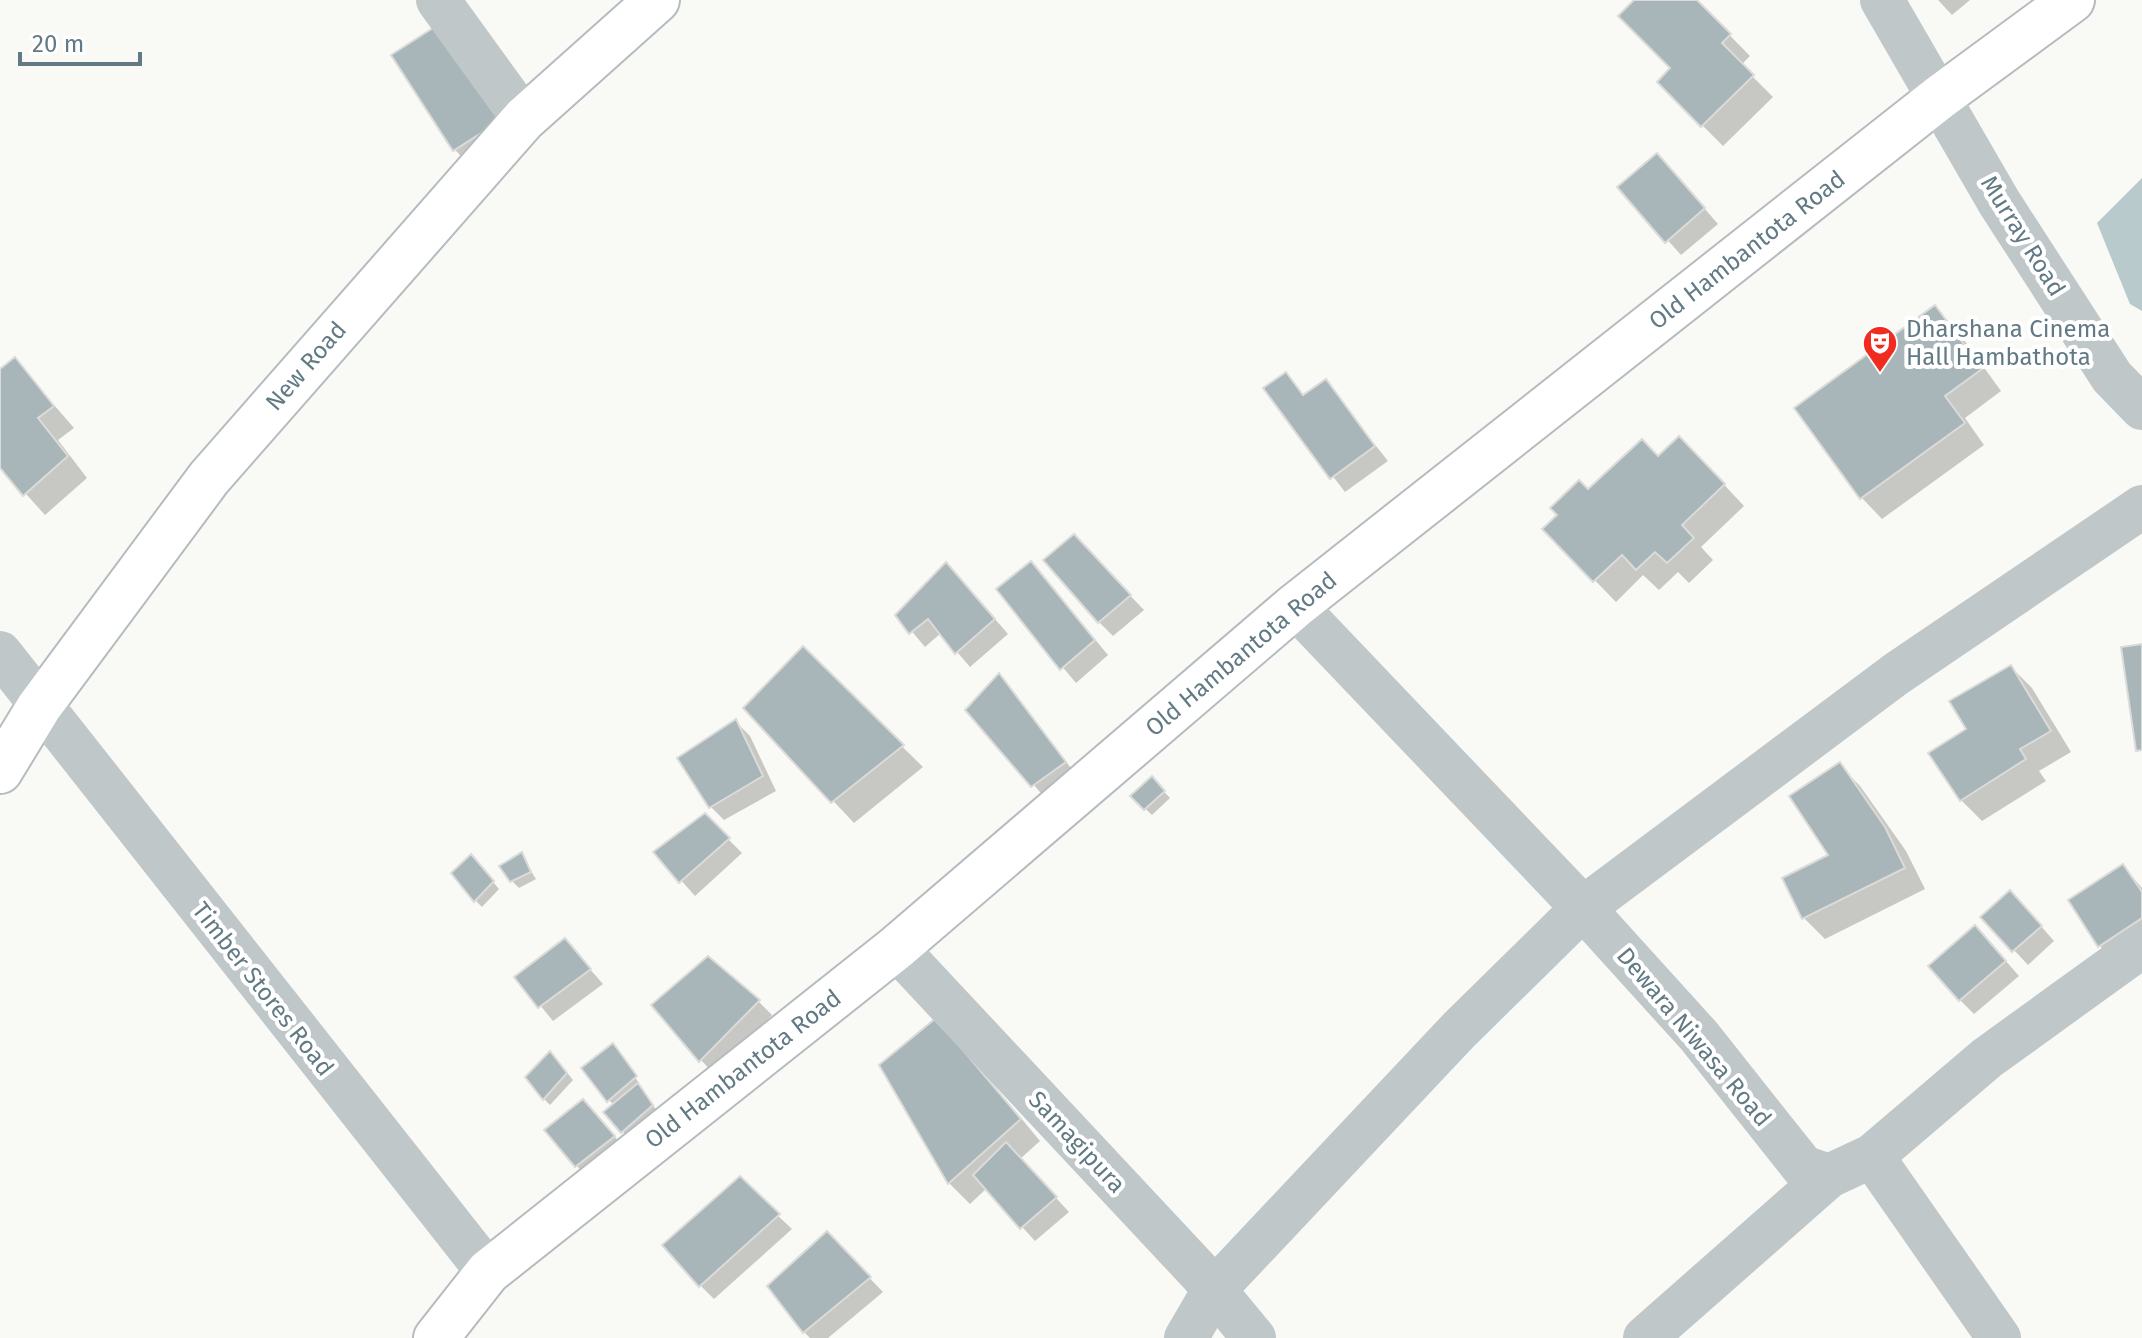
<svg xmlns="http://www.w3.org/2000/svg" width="2142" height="1338" font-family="'Fira Sans',sans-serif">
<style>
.water{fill:#b8cacc}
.shadow{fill:#0003}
.building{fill:#a8b5b9;stroke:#dbdbd9;stroke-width:2}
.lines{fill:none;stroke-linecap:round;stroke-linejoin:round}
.major-casing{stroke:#b5bcbf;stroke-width:48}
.highway-casing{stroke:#b5bbbe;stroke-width:48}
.minor{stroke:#bfc7c9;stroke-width:44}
.major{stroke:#fff;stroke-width:44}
.highway{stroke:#fff;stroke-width:44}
.labels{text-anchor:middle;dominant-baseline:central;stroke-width:8;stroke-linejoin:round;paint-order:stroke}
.street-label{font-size:24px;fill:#627a84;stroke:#fff}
.poi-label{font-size:24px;fill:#627a84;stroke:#fff;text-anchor:start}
</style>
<rect width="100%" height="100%" fill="#f9f9f6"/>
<polygon class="water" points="2142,178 2142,311 2130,304 2097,223"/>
<g class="shadow">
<polygon points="1637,0 1695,0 1750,56 1741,65 1773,97 1723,146 1659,82 1673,68"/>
<polygon points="1938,0 1970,0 1952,15"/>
<polygon points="394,56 519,132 469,164 455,150"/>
<polygon points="1671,170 1718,224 1681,255 1620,187"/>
<polygon points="1935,308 1956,329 2001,391 1965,418 1984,445 1882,519 1861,497"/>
<polygon points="15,360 74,428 58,440 87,478 45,515 0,465 0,371"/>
<polygon points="1285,375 1305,396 1325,382 1388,461 1345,492 1266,389"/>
<polygon points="1659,458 1700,459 1744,506 1701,547 1713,560 1689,583 1678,572 1659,590 1643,575 1616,602 1545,529 1588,492"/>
<polygon points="1074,537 1144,610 1113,636 1099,622"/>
<polygon points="1031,563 1108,655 1076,683 998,590"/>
<polygon points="960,579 1008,634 970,667 941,633 925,647 898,615"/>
<polygon points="803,649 923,767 854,823 746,708"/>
<polygon points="2011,667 2032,688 2071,752 2039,771 2046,781 1982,821 1961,800 1969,730"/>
<polygon points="999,676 1078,777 1047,800 968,710"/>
<polygon points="736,722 750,736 776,791 724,820 710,806"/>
<polygon points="1839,765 1860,786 1906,851 1925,889 1825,939 1804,918 1831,856"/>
<polygon points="1152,779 1170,798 1152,815 1132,796"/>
<polygon points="705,816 742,853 695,896 656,852"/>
<polygon points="521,855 536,879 519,888 512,881"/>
<polygon points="477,863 499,889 482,907 475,900"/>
<polygon points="2123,866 2142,888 2142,941 2114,960 2100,946"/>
<polygon points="2024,907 2054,941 2028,965 1983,917"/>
<polygon points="565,941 603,984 553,1021 517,977"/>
<polygon points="1989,942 2019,976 1974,1014 1960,1000"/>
<polygon points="758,1001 772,1015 714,1074 701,1060"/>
<polygon points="957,1041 1040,1141 1020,1159 1069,1212 1035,1241 987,1188 970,1204 949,1183"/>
<polygon points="619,1052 658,1113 629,1139 606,1112 614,1105 609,1100"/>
<polygon points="557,1060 573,1080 550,1105 544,1099"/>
<polygon points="597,1116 627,1151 590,1180 576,1165"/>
<polygon points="739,1179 792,1229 714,1299 700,1285"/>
<polygon points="827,1234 883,1292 828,1338 810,1338 804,1332"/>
</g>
<g class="building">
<polygon points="1634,0 1697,0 1731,34 1722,43 1754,75 1701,127 1657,82 1670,68 1618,16"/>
<polygon points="444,21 506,117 453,151 391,55"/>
<polygon points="1657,153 1705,208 1665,243 1617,187"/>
<polygon points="1935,305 1982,369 1945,396 1965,423 1860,499 1794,408"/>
<polygon points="15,357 54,406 38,418 68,456 23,496 0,468 0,369"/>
<polygon points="1286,372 1303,395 1326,379 1375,446 1330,479 1263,388"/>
<polygon points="1679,436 1725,484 1682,525 1694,538 1667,563 1655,552 1636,570 1622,555 1593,582 1542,529 1557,515 1550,508 1579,480 1588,489 1642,439 1658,456"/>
<polygon points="1074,534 1131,595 1098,623 1043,560"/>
<polygon points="1031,561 1095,640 1060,670 996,589"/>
<polygon points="946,562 995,619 955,654 928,619 909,634 895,615"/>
<polygon points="2142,644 2142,750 2136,751 2121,647"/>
<polygon points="803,646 904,745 831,803 743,708"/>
<polygon points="2011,665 2051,731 2020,749 2026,759 1960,801 1928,753 1966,729 1949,701"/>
<polygon points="999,673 1066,762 1031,787 965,710"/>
<polygon points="736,719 763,776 709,808 677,758"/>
<polygon points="1840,762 1885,827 1905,868 1802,919 1782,878 1828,855 1789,796"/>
<polygon points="1152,776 1165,791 1144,810 1130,796"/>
<polygon points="705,813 730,838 679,883 653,852"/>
<polygon points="522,852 531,872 510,882 499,866"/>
<polygon points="471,854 494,881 474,902 451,873"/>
<polygon points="2123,864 2142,892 2142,918 2098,947 2068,900"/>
<polygon points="2010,890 2042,926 2012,952 1980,917"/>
<polygon points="1975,925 2006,961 1959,1001 1928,966"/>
<polygon points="565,938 591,969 538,1008 514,977"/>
<polygon points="708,956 760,1000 699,1062 651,1005"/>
<polygon points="936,1018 1021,1119 948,1184 879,1065"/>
<polygon points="613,1043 637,1076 607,1102 581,1068"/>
<polygon points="550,1051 567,1073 543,1100 525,1077"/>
<polygon points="638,1083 653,1105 621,1133 603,1112"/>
<polygon points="583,1099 615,1136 575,1167 544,1130"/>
<polygon points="1006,1142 1057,1197 1020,1229 973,1175"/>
<polygon points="740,1176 780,1214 699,1287 662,1245"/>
<polygon points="827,1231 871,1277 803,1333 767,1286"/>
</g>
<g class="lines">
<g class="major-casing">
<polyline id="major" points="0,771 39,707 209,478 524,119 657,0"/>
</g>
<g class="highway-casing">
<polyline id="highway" points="436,1338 488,1272 896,948 1295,606 1940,97 2072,0"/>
</g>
<g class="minor">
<polyline points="438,0 524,119"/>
<polyline points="1882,0 1999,202 2112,377 2142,408"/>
<polyline points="1295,606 1583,908 1699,1036 1803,1167 1829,1176 1872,1156 1987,1058 2142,946"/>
<polyline points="0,653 488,1272"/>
<polyline points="896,948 1201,1274 1254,1338"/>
<polyline points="1872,1156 1999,1338"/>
<polyline points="1186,1338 1214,1290 1459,1030 1583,908 1896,674 2142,507"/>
<polyline points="1645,1338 1829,1176"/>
</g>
<use href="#major" class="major"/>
<use href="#highway" class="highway"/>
</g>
<defs>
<g id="theatre-pin" transform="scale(1.8)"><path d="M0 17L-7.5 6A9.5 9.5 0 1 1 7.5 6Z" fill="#f12c1f" stroke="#fff"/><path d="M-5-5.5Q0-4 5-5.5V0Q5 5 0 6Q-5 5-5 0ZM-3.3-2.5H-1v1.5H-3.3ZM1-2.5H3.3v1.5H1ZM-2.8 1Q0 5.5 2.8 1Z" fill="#fff"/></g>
</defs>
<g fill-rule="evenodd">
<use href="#theatre-pin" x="1880" y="343"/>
</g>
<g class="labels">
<g class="street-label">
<text transform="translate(2023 236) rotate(58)">Murray Road</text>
<text transform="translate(1747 250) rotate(-38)">Old Hambantota Road</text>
<text transform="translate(306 366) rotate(-49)">New Road</text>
<text transform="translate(1241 654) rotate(-40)">Old Hambantota Road</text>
<text transform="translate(263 989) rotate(52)">Timber Stores Road</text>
<text transform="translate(1694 1037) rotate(50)">Dewara Niwasa Road</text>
<text transform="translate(743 1069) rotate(-38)">Old Hambantota Road</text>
<text transform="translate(1077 1142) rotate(47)">Samagipura</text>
</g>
<g class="poi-label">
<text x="1906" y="329">Dharshana Cinema<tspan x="1906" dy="28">Hall Hambathota</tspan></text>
</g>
</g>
<path d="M20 52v12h120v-12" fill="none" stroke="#627a84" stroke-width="4"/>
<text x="32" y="52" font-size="24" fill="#627a84" stroke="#ffffff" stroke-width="6" paint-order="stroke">20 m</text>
</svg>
